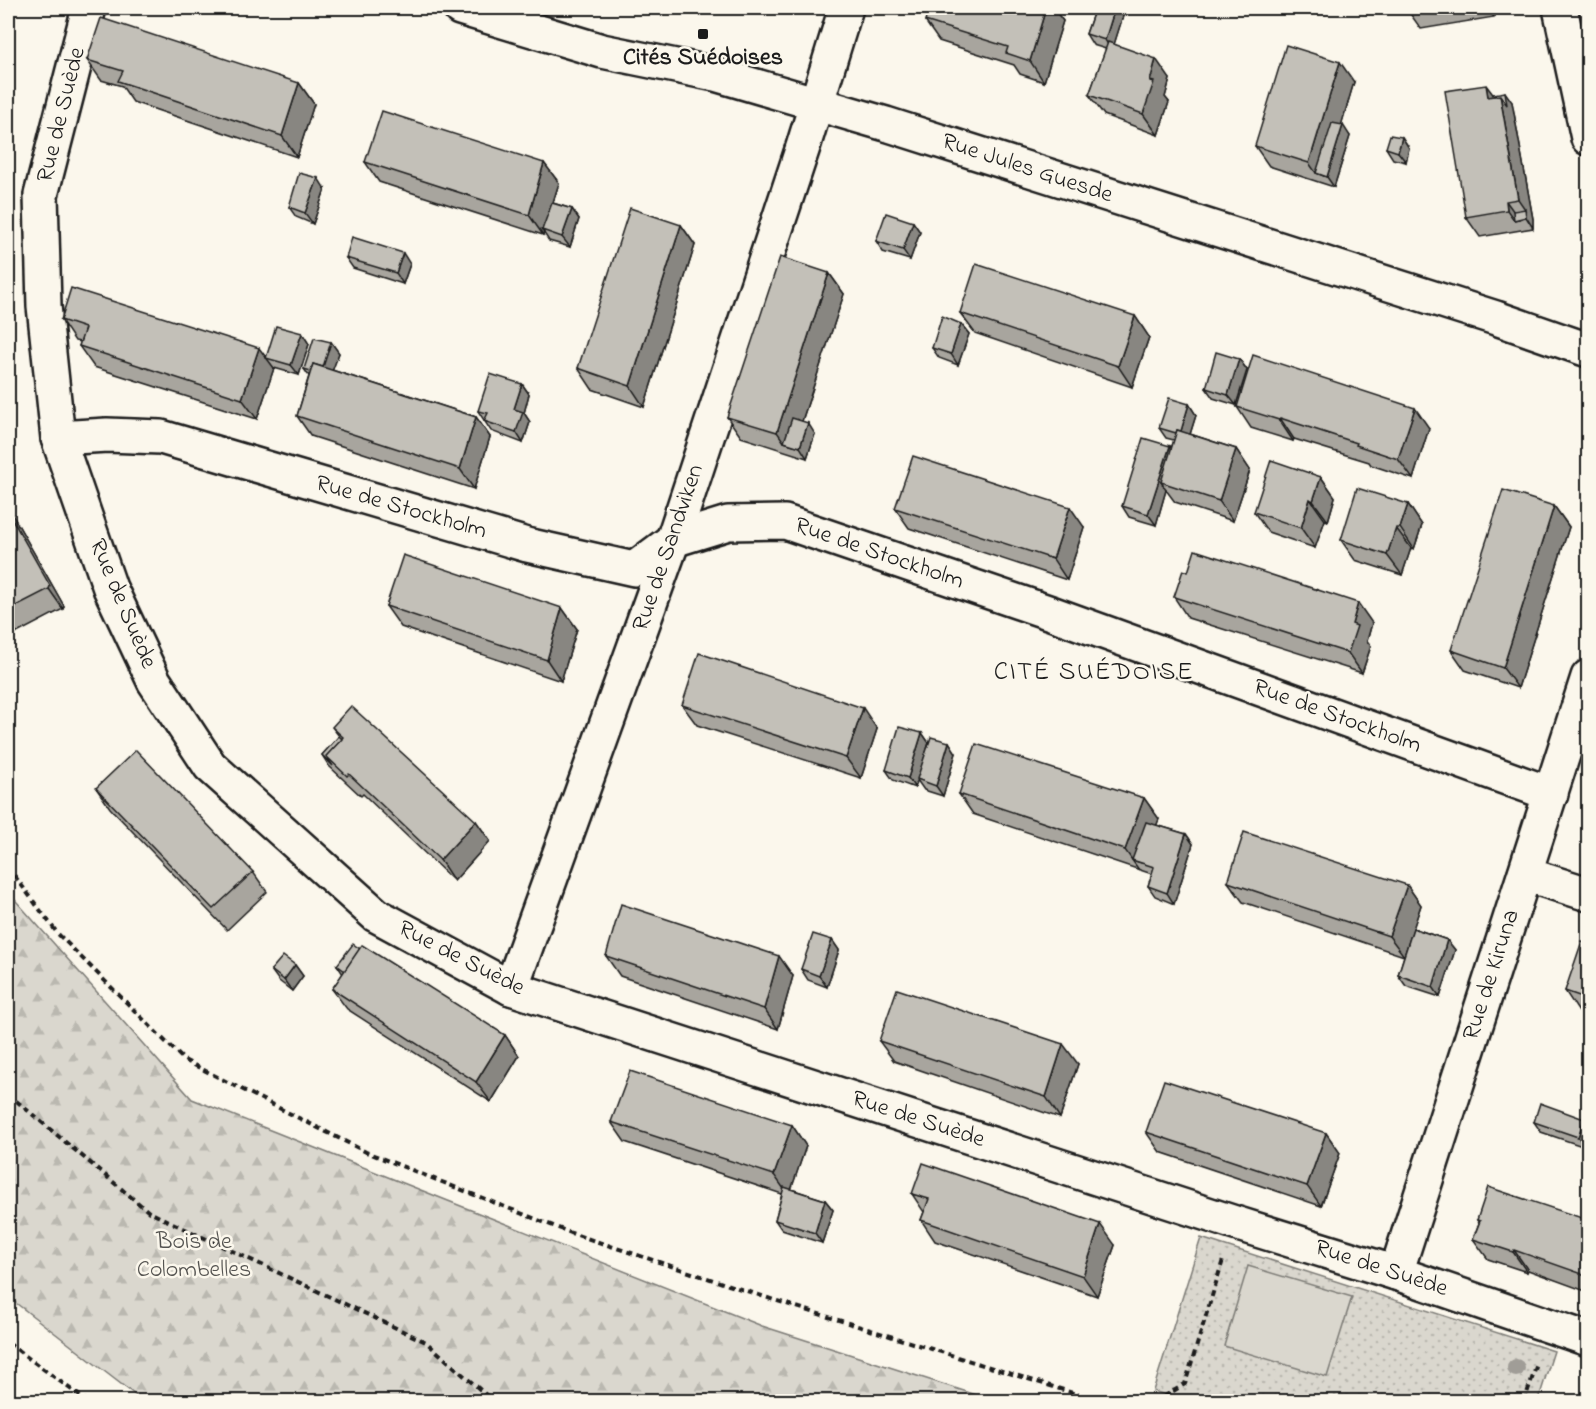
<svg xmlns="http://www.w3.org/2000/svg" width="1596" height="1409" font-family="'Indie Flower',sans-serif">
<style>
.grass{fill:url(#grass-dots);stroke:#7b7a75;stroke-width:1.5}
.forest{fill:url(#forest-firs);stroke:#7b7a75;stroke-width:1.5}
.park{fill:#dad7ce;stroke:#7b7a75;stroke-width:1.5}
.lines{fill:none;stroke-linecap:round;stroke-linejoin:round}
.minor-casing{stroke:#1c1c1c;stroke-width:38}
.path{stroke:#1c1c1c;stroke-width:4;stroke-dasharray:6 4.5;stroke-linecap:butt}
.minor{stroke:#fbf7ec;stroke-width:33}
.tree{fill:#a09d97}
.wall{fill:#a8a59e;stroke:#1c1c1c;stroke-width:1.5}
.shaded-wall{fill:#888681;stroke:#1c1c1c;stroke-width:1.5}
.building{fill:#c3c0b8;stroke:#1c1c1c;stroke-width:1.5}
.poi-dot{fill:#1c1c1c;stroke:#fbf7ec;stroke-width:2}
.labels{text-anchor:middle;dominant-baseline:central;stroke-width:5;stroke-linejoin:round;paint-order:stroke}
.poi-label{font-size:24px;font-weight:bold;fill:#1c1c1c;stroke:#fbf7ec}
.street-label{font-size:24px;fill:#1c1c1c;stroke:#fbf7ec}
.park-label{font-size:24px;fill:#555451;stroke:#fbf7ec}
.neighbourhood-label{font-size:26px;letter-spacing:1.5px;fill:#1c1c1c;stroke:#fbf7ec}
</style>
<defs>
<pattern id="grass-dots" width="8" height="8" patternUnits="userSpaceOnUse" patternTransform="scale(1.5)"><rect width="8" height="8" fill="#dad7ce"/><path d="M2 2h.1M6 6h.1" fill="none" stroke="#bab8b0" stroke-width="1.8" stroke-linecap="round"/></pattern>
<pattern id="forest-firs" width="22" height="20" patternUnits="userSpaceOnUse" patternTransform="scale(1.5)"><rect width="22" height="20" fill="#dad7ce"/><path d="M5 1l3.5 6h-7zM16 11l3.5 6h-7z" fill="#bab8b0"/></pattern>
</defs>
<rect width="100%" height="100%" fill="#fbf7ec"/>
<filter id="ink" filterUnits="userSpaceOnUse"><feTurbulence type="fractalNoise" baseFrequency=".0167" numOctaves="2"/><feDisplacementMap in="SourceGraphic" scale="12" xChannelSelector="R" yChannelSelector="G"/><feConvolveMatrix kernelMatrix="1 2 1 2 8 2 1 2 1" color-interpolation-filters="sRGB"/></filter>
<g filter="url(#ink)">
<polygon class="grass" points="1201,1238 1554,1351 1538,1401 1187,1402 1153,1391"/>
<polygon class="forest" points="8,892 192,1099 762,1326 995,1401 143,1401 8,1297"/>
<polygon class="park" points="1248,1266 1352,1297 1327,1377 1224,1346"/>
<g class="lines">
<g class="minor-casing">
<g id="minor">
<polyline points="89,8 41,195 44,306 58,438 110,588 154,681 210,766 376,915 511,988 1235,1223 1396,1273 1588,1339"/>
<polyline points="460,8 602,51 715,74 886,124 1496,318 1588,350"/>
<polyline points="1560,8 1588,138"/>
<polyline points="58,438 107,435 161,437 527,545 634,569 673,540 728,523 785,522 1051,613 1551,794"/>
<polyline points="1525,874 1588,894"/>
<polyline points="511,988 673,540 803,147 846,8"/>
<polyline points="1396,1273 1588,677"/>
</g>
</g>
<g class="path">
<polyline points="8,867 58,934 184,1060 366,1152 571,1233 774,1300 1102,1402"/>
<polyline points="8,1094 149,1212 426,1342 494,1402"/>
<polyline points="8,1343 88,1402"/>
<polyline points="1155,1402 1185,1384 1223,1260"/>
<polyline points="1524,1402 1537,1364"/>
</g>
<use href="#minor" class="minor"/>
</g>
<circle class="tree" cx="1516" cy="1368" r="9"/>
<g class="wall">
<polygon points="929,8 1053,8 1063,21 1044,82 1020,74 1014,65 939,41 925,21"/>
<polygon points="1095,8 1120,8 1124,13 1114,44 1170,79 1165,97 1169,102 1158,135 1104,115 1089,95 1106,49 1093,45 1086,34"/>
<polygon points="1406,8 1492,8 1494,17 1421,29"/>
<polygon points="87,60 299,83 314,104 297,157 133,102 122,86 101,80"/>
<polygon points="1354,82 1341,125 1350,136 1334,187 1269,166 1255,146"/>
<polygon points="1493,94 1512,102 1533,219 1533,228 1521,230 1480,237 1466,217"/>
<polygon points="1402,137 1409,148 1406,162 1393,159 1386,148"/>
<polygon points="365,162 544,163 559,183 553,203 572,209 579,219 570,247 549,241 544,233 543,235 379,182"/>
<polygon points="325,189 313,224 296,217 289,207"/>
<polygon points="913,222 920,232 910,260 883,252 876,241"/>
<polygon points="681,225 695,245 644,407 592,389 578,368"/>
<polygon points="346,258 410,264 403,284 353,268"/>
<polygon points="829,273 844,294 802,421 815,434 807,458 741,437 727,417"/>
<polygon points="960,313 1135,316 1149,337 1132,387 975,333"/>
<polygon points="61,320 266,358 302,333 309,344 299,375 274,368 257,419 94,367 79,346 81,342 75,341"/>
<polygon points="961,324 969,334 958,365 939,358 932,348"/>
<polygon points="331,342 339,353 332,370 476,417 490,437 474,489 311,436 297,416 309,376 304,369"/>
<polygon points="1239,359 1247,370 1236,405 1213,398 1206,388"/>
<polygon points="522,384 529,394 524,413 530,422 523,443 491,431 478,411"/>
<polygon points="1189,404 1196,415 1190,434 1236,449 1250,470 1233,521 1175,502 1166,490 1156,525 1129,517 1122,506 1171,449 1174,440 1166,438 1159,428"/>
<polygon points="1237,407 1429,428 1413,479 1371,465 1369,462 1294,439 1293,441 1251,428"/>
<polygon points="1321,477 1335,497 1328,521 1325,520 1315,548 1268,532 1254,512"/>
<polygon points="1408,504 1422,525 1414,549 1411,548 1402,575 1355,560 1341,540"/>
<polygon points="1554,506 1569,527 1518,688 1465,670 1451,650"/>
<polygon points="8,507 64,606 63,609 17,633 8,619"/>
<polygon points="895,508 1084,527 1067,580 909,528"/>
<polygon points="1188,572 1372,623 1367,641 1371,646 1362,673 1188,618 1174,597"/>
<polygon points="386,606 562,608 577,629 561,681 401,627"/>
<polygon points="682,705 877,729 861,778 697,725"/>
<polygon points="332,727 476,821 490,841 454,881 363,794 361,796 329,766 322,755 339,736"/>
<polygon points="922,733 929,743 949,742 956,753 943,796 924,790 917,780 915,788 893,780 886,770"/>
<polygon points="96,788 253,872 267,892 227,930 110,808"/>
<polygon points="959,794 1144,798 1159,819 1156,825 1186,834 1193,844 1174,904 1155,896 1148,886 1152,874 973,814"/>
<polygon points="1228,882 1407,885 1421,905 1413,928 1447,940 1455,950 1440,997 1406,986 1398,975 1404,956 1243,902"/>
<polygon points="832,940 839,950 827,987 808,980 801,969"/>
<polygon points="1588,943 1588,1015 1579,1012 1565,991"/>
<polygon points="606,956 793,976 778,1029 620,976"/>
<polygon points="295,965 303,976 292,991 279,981 271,970"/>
<polygon points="337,965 505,1035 519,1056 491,1102 347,1009 332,989 343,974"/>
<polygon points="879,1041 1078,1064 1060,1118 894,1061"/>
<polygon points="1584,1119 1585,1147 1541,1132 1534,1122"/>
<polygon points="611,1122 792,1125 806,1146 791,1189 825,1200 833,1210 822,1243 782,1230 775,1220 782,1194 625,1142"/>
<polygon points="1146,1132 1326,1133 1340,1153 1321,1206 1160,1152"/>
<polygon points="912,1194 1115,1245 1097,1296 935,1241 921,1220 924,1212"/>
<polygon points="1477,1220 1588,1220 1588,1292 1528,1270 1527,1272 1488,1259 1473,1239 1479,1223"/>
</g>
<g class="shaded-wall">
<polygon points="8,8 14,8 8,32"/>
<polygon points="1046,8 1053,8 1063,21 1044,82 1030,61"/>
<polygon points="1115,8 1120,8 1124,13 1112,51 1105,40"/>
<polygon points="1487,8 1492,8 1494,17"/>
<polygon points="1156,59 1170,79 1165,97 1169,102 1158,135 1143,114 1150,81"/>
<polygon points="1340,62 1354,82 1326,177 1316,173 1309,163"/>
<polygon points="299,83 314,104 297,157 282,136"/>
<polygon points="1486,85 1501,105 1488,97"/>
<polygon points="1505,92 1512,102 1533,219 1533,228 1526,217 1525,209 1518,199 1500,95"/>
<polygon points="1343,125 1350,136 1334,187 1327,177"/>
<polygon points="1402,137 1409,148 1406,162 1398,152"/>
<polygon points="544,163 559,183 544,231 542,230 544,233 543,235 529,215"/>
<polygon points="318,178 325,189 313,224 305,213"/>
<polygon points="1506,201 1519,219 1514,220 1507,210"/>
<polygon points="572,209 579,219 570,247 562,237"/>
<polygon points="913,222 920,232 910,260 903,250"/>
<polygon points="681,225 695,245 644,407 630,386"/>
<polygon points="403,253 410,264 403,284 396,273"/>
<polygon points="829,273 844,294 794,445 784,442 777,432"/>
<polygon points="1135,316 1149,337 1132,387 1118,366"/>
<polygon points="961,324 969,334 958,365 951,354"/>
<polygon points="302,333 309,344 299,375 291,365"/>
<polygon points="331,342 339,353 327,385 320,374"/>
<polygon points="259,348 274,368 257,419 242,399"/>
<polygon points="1239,359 1247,370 1236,405 1228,395"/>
<polygon points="522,384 529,394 524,413 530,422 523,443 516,432 514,409"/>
<polygon points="1189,404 1196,415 1187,444 1180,434"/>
<polygon points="1415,408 1429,428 1413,479 1398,459"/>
<polygon points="476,417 490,437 474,489 460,469"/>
<polygon points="1280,418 1294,439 1293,441 1279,420"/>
<polygon points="808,423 815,434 807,458 800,447"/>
<polygon points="1170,446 1177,457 1161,482 1166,490 1156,525 1148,514"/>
<polygon points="1236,449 1250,470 1233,521 1219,501"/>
<polygon points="1321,477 1335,497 1328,521 1313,501"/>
<polygon points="1310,499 1325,520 1315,548 1301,528"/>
<polygon points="1408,504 1422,525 1414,549 1400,528"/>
<polygon points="1554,506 1569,527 1518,688 1503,668"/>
<polygon points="8,507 64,606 63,609 49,589 8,512"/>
<polygon points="1070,507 1084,527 1067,580 1053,559"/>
<polygon points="1396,528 1411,548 1402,575 1387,555"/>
<polygon points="1358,603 1372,623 1367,641 1371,646 1362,673 1348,653 1352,624"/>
<polygon points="562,608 577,629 561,681 547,660"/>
<polygon points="863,708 877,729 861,778 846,758"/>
<polygon points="922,733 929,743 915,788 908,778"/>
<polygon points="949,742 956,753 943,796 936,786"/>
<polygon points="1144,798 1159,819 1142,863 1132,860 1139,870 1125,850"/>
<polygon points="476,821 490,841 454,881 440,860"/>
<polygon points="1186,834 1193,844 1174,904 1167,893"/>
<polygon points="1407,885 1421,905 1404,956 1389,936"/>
<polygon points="832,940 839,950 827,987 819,976"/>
<polygon points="1447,940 1455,950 1440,997 1433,987"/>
<polygon points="779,956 793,976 778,1029 764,1009"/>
<polygon points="295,965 303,976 292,991 284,980"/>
<polygon points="505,1035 519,1056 491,1102 476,1082"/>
<polygon points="1063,1044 1078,1064 1060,1118 1046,1097"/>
<polygon points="1584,1119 1588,1125 1588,1138 1585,1147 1578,1137"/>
<polygon points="792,1125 806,1146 789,1196 774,1175"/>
<polygon points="1326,1133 1340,1153 1321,1206 1307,1186"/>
<polygon points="825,1200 833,1210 822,1243 815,1233"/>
<polygon points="1100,1224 1115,1245 1097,1296 1083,1276"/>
<polygon points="1514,1250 1528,1270 1527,1272 1513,1252"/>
</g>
<g class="building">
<polygon points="929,8 1046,8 1030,61 1006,53 1008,47 925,21"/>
<polygon points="1095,8 1115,8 1105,40 1086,34"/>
<polygon points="101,18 299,83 282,136 118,81 123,71 87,60"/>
<polygon points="1108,42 1156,59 1150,81 1154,82 1143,114 1089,95"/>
<polygon points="1286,45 1340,62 1309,163 1255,146"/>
<polygon points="1486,85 1488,97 1500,95 1518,199 1506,201 1507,210 1466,217 1445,91"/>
<polygon points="1505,92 1507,105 1500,95 1494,96 1493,94"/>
<polygon points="382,111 544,163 529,215 365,162"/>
<polygon points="1332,123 1343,125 1327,177 1316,173"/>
<polygon points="1390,135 1402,137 1398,152 1386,148"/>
<polygon points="299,173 318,178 305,213 289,207"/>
<polygon points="552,203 572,209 562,237 542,230"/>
<polygon points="630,208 681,225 630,386 578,368"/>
<polygon points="1525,209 1526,217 1514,220 1513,211"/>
<polygon points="886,213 913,222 903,250 876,241"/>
<polygon points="352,237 403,253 396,273 346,258"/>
<polygon points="780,257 829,273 777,432 727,417"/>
<polygon points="976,264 1135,316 1118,366 960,313"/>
<polygon points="71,288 259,348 242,399 79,346 85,328 61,320"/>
<polygon points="942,316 961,324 951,354 932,348"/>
<polygon points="276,326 302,333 291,365 266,358"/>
<polygon points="314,338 331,342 323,367 313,364 311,371 304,369"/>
<polygon points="1216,352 1239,359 1228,395 1206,388"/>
<polygon points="1253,355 1415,408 1398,459 1356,445 1357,443 1280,418 1279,420 1237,407"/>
<polygon points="313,364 476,417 460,469 297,416"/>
<polygon points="490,374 522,384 514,409 523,412 516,432 484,421 488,413 478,411"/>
<polygon points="1169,398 1189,404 1181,431 1177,430 1176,433 1159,428"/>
<polygon points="792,418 808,423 800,447 784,442"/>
<polygon points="1177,430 1236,449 1219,501 1161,482"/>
<polygon points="1143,438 1170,446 1148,514 1122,506"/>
<polygon points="913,456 1070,507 1053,559 895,508"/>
<polygon points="1271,460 1321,477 1313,501 1310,499 1301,528 1254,512"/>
<polygon points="1357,488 1408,504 1400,528 1396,528 1387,555 1341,540"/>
<polygon points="1503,490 1554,506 1503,668 1451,650"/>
<polygon points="8,512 50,586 49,589 8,610"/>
<polygon points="1195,550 1358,603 1352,624 1357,626 1348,653 1174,597 1183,570 1188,572"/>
<polygon points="403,555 562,608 547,660 386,606"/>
<polygon points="699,653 863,708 846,758 682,705"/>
<polygon points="351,706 476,821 440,860 349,774 347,776 326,756 343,737 332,727"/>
<polygon points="899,727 922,733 908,778 886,770"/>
<polygon points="339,736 342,739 326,756 333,766 322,755"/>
<polygon points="931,737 949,742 936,786 917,779"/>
<polygon points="976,744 1144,798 1125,850 959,794"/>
<polygon points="136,750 253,872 213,909 96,788"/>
<polygon points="1146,822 1186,834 1167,893 1148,886 1154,867 1132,860"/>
<polygon points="1244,832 1407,885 1389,936 1228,882"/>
<polygon points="621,904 779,956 764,1009 606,956"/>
<polygon points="1413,928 1447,940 1433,987 1398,975"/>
<polygon points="813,934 832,940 819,976 801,969"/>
<polygon points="1582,941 1588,943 1588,999 1565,991"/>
<polygon points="353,944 360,949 345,971 337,965"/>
<polygon points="362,945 505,1035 476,1082 332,989"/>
<polygon points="283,956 295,965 284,980 271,970"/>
<polygon points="897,989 1063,1044 1046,1097 879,1041"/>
<polygon points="630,1071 792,1125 774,1175 611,1122"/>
<polygon points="1164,1080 1326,1133 1307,1186 1146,1132"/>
<polygon points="1540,1103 1584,1119 1578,1137 1534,1122"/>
<polygon points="923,1163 1100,1224 1083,1276 921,1220 929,1199 912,1194"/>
<polygon points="784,1187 825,1200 815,1233 775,1220"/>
<polygon points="1488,1187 1588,1220 1588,1276 1514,1250 1513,1252 1473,1239 1480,1221 1477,1220"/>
</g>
</g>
<rect class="poi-dot" x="697" y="28" width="12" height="12" rx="3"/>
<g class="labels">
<g class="poi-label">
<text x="703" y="58">Cités Suédoises</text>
</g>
<g class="street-label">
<text transform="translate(62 115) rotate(-76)">Rue de Suède</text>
<text transform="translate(1027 169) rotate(18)">Rue Jules Guesde</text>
<text transform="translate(401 508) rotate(16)">Rue de Stockholm</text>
<text transform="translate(669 548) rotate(-71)">Rue de Sandviken</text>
<text transform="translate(879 554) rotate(19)">Rue de Stockholm</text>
<text transform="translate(122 604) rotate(67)">Rue de Suède</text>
<text transform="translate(1337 717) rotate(20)">Rue de Stockholm</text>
<text transform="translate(461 959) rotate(27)">Rue de Suède</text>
<text transform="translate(1492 975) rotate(-72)">Rue de Kiruna</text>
<text transform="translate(918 1120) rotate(18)">Rue de Suède</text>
<text transform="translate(1381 1269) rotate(18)">Rue de Suède</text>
</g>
<g class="park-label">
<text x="194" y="1242">Bois de<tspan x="194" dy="28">Colombelles</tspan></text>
</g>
<g class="neighbourhood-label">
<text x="1094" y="673">CITÉ SUÉDOISE</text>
</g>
</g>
<rect width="1596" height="1409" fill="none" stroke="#fbf7ec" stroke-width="30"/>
<rect x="15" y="15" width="1566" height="1379" fill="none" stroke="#1c1c1c" stroke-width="2" filter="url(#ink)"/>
</svg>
